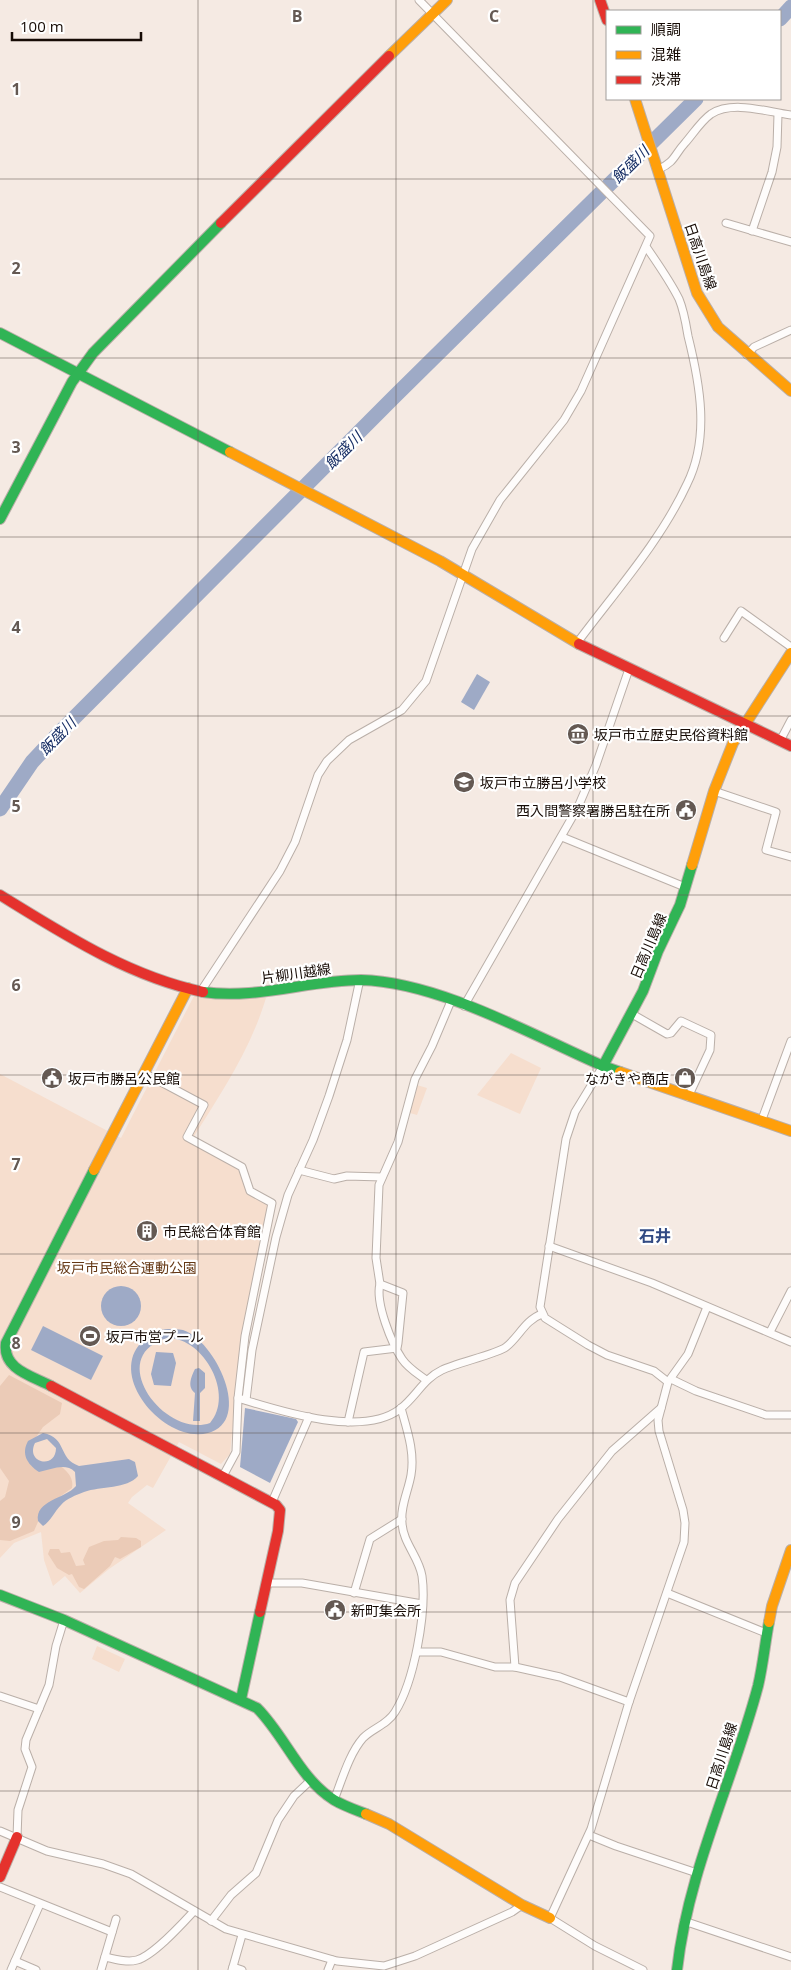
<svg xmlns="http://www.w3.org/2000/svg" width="791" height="1970" font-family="'Open Sans','Noto Sans JP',sans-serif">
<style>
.green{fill:#f6dece}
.forest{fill:#ebcbb7}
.water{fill:#9eaac6;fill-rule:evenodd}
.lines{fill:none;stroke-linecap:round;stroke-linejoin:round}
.river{stroke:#9eaac6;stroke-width:15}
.street-casing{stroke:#baafa8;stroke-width:9}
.fast-casing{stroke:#baafa8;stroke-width:12}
.slow-casing{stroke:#baafa8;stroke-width:12}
.jam-casing{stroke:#baafa8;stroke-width:12}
.street{stroke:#fefcfb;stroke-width:7}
.fast{stroke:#30b455;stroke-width:10}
.slow{stroke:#ff9f0a;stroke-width:10}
.jam{stroke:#e5322d;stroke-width:10}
.grid{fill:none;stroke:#645953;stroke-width:1;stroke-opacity:0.55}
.labels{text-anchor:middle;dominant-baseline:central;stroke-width:4.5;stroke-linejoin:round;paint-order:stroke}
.street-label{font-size:14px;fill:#160b05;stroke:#fff}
.poi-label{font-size:14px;fill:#160b05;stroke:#fff;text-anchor:start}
.park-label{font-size:14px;fill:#653815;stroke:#fff}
.water-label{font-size:15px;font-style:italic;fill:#193066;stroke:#fff}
.quarter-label{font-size:16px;font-weight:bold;fill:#314a83;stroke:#fff}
.grid-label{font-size:16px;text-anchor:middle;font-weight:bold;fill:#645953;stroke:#fff;stroke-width:4.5;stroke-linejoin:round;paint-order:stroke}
</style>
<rect width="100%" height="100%" fill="#f5eae3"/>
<g class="green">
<path d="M 195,994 L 221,998 L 266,998 C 250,1051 220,1095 191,1141 L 240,1168 L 248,1192 L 270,1204 L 241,1340 L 230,1454 L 221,1464 L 179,1442 L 153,1488 L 147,1485 L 132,1497 L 128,1503 L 166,1530 L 109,1569 L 80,1593 L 65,1576 L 53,1586 L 44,1560 L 41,1532 L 14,1543 L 0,1558 L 0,1074 L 121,1138 Z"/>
<polygon points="511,1053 541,1068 520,1114 477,1095"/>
<polygon points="417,1085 427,1088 417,1115 410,1113"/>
<polygon points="97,1646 125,1659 119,1672 92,1659"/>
</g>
<g class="forest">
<path d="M 9,1375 L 62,1403 L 60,1414 L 43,1427 L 28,1449 L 38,1468 L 60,1465 C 67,1472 74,1477 72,1488 L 44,1508 L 34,1531 L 10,1541 L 0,1540 L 0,1501 L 5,1497 L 9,1481 L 0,1468 L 0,1386 Z"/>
<polygon points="121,1537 136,1538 141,1541 141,1547 120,1559 115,1557 110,1566 84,1589 79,1587 72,1574 69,1575 57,1568 48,1554 50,1549 59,1549 61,1553 70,1552 76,1566 85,1565 83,1560 89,1547 104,1541 118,1540"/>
</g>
<g class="water">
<polygon points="477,674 490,682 474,710 461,702"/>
<circle cx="121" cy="1306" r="20"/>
<polygon points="43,1326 103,1356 91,1380 31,1350"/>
<path d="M 168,1329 C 173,1329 178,1329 183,1330 C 215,1340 254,1421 208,1433 C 167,1444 110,1381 139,1345 C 147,1335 155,1330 168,1329 ZM 168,1338 C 204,1338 235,1395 210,1423 C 164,1439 103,1355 168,1338 Z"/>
<polygon points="156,1352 173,1353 176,1363 171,1386 154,1385 151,1374"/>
<path d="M 199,1368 L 205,1373 L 205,1388 L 200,1393 L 200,1421 L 193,1421 L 195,1393 C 187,1387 191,1377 195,1369 Z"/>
<polygon points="245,1408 296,1419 298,1422 270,1483 240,1467"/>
<path d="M 43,1433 C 68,1438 57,1458 79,1466 L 129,1459 L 135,1462 L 138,1476 C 127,1489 101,1486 84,1492 C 76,1495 66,1499 61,1505 C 54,1512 51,1521 43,1526 L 38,1521 C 35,1500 65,1499 76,1486 L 75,1472 C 65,1462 51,1470 39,1472 C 27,1464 21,1454 28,1441 ZM 47,1439 L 56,1448 C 56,1470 25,1463 35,1443 Z"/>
</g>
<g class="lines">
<g class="river">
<polyline points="780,19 791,7"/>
<polyline points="0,809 32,762 62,730 394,397 696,99"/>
</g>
<g class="street-casing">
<g id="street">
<path d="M 659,169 C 675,162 674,155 685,143 C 693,134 701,121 711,114 C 733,100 767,112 791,115"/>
<polyline points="726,223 791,242"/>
<polyline points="752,231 772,172 777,147 778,114"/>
<polyline points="747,355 754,347 791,330"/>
<polyline points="724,638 741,611 791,647"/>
<path d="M 577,643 C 615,592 660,542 687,484 C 710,438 700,384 688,336 C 686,324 684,311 679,299 C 670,281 658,264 647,248"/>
<polyline points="780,741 791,720"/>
<polyline points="714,791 776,812 766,850 791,857"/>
<polyline points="562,837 685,887"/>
<polyline points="201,991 280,871 295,842 318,775 327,761 349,740 402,710 426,681 472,549 500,500 564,420 581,391 650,236 419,0"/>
<polyline points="464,1006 578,807 596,765 629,669"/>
<polyline points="632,1014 667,1034 671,1033 681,1021 711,1035 710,1050 688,1097"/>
<polyline points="603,1066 575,1112 566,1139 540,1307 545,1318 588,1345 607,1355 654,1371 668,1382"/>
<polyline points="144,1073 204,1105 187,1137 242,1167 250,1191 272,1203 245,1336 238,1398"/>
<polyline points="761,1122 791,1041"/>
<polyline points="299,1170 334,1179 347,1176 382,1177"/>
<polyline points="549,1246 652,1283 791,1342"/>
<path d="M 380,1284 C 375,1303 392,1344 402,1359 C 408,1368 418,1374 426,1380"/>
<polyline points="770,1332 791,1291"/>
<polyline points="671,1379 696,1391 766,1415 791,1415"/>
<polyline points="246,1400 252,1350 276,1237 288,1195 313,1140 329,1096 347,1040 360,979"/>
<polyline points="348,1422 364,1352 397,1348 398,1343 403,1293 380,1284 376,1258 379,1185 398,1142 415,1079 432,1046 451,1001"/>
<path d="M 223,1476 L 236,1452 L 238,1398 C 280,1411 362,1438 400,1409 C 416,1397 423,1379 442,1370 C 456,1363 497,1354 506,1347 C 519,1337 525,1320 542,1314"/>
<polyline points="272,1502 309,1417"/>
<polyline points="267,1583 302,1583 422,1604"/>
<polyline points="354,1593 370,1539 402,1519"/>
<polyline points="667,1593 766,1633"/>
<polyline points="418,1652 441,1652 495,1667 515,1667 560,1677 629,1702"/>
<polyline points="515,1667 510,1600 515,1583 558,1519 612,1451 661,1408"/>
<polyline points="0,1696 39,1709"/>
<path d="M 334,1800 C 342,1780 349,1754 363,1738 C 373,1728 387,1725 395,1712 C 414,1682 427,1612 422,1576 C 419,1557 403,1543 402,1523 C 400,1507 408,1492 411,1475 C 415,1452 407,1430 401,1408"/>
<polyline points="0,1831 47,1851 103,1864 131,1874 226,1929 337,1961 384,1966 415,1956 512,1912 522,1905"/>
<polyline points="589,1835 616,1846 697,1873"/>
<polyline points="17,1837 18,1810 32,1767 25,1749 26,1740 49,1685 56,1646 64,1620"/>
<polyline points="0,1887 112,1932"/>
<polyline points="211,1921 231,1895 256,1873 278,1820 294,1796 311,1780"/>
<polyline points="684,1921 791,1957"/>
<path d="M 105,1957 C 115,1959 126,1963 137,1960 C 154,1955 181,1925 194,1911"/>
<polyline points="15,1961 36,1970"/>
<polyline points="233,1967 242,1970"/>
<polyline points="11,1970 40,1904"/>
<polyline points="101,1970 116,1919"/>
<polyline points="232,1970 242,1935"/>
<polyline points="328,1970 332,1960"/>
<polyline points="643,1970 595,1946 550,1918 591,1829 629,1702 684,1542 685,1523 683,1510 659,1431 658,1420 668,1382 688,1354 707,1307"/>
</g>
</g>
<g class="fast-casing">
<g id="fast">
<polyline points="0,333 230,452"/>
<polyline points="0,519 72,382 93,353 221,223"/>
<path d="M 203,992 C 256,1000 308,980 361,980 C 439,982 532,1035 603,1066"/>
<polyline points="620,1072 603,1066 643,991 658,951 680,905 692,865"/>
<path d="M 51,1386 C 32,1376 2,1369 6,1343 L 94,1170"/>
<path d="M 0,1595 L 64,1620 L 257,1708 C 285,1736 300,1779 334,1800 C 344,1806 356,1810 366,1814"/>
<polyline points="241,1699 260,1612"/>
<path d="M 677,1970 C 688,1871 733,1781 758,1686 C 763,1665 765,1643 769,1622"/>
</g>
</g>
<g class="slow-casing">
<g id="slow">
<polyline points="389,56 447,0"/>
<polyline points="635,99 697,293 718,327 791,391"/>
<polyline points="230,452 440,561 579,644"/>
<polyline points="692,865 714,791 733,743 791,653"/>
<polyline points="620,1072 791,1131"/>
<polyline points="94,1170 188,988"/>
<polyline points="769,1622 772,1606 791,1550"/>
<polyline points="366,1814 389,1824 522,1905 550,1918"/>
</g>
</g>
<g class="jam-casing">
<g id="jam">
<polyline points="600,0 607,20"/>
<polyline points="221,223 389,56"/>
<polyline points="579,644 791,746"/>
<path d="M 0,895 C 65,935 128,976 203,992"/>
<polyline points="51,1386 276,1505 280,1510 278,1531 260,1612"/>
<polyline points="0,1877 17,1837"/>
</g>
</g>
<use href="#street" class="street"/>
<use href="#fast" class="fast"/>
<use href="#slow" class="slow"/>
<use href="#jam" class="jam"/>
</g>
<path class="grid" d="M 198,0 L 198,1970M 396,0 L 396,1970M 593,0 L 593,1970M 0,179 L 791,179M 0,358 L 791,358M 0,537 L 791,537M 0,716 L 791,716M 0,895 L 791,895M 0,1075 L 791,1075M 0,1254 L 791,1254M 0,1433 L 791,1433M 0,1612 L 791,1612M 0,1791 L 791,1791"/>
<defs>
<g id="museum-disc" transform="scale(1.125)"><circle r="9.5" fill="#645953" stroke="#fff"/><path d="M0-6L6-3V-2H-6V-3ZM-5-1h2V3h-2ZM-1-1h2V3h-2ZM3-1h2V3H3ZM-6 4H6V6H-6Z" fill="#fff"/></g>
<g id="school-disc" transform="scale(1.125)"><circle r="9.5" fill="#645953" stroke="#fff"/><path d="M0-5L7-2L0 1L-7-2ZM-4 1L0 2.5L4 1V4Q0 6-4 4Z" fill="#fff"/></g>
<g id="civic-disc" transform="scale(1.125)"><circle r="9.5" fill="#645953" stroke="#fff"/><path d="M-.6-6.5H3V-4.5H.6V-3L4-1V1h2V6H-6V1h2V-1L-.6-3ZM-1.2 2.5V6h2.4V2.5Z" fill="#fff"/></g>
<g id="shop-disc" transform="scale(1.125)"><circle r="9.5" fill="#645953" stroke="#fff"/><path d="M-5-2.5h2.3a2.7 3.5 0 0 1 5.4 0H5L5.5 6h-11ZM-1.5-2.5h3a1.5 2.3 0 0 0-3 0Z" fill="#fff"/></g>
<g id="building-disc" transform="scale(1.125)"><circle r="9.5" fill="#645953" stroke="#fff"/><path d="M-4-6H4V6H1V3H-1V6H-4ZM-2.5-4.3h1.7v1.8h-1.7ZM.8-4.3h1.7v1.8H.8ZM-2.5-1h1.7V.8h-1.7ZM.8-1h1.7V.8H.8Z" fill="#fff"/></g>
<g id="stadium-disc" transform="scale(1.125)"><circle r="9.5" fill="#645953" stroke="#fff"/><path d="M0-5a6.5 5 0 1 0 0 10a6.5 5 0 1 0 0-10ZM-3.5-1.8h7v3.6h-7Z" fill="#fff"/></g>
</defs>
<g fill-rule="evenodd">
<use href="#museum-disc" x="578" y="734"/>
<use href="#school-disc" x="464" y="782"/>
<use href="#civic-disc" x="686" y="810"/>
<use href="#civic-disc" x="52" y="1078"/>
<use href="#shop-disc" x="685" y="1078"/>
<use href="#building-disc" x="147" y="1231"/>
<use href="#stadium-disc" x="90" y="1336"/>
<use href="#civic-disc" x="335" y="1610"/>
</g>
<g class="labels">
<g class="street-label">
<text transform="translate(701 256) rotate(71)">日高川島線</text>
<text transform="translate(648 946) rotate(-67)">日高川島線</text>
<text transform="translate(296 973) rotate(-8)">片柳川越線</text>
<text transform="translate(721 1756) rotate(-72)">日高川島線</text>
</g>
<g class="poi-label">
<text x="594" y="734">坂戸市立歴史民俗資料館</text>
<text x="480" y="782">坂戸市立勝呂小学校</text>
<text x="670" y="810" text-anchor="end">西入間警察署勝呂駐在所</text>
<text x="68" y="1078">坂戸市勝呂公民館</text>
<text x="669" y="1078" text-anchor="end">ながきや商店</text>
<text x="163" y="1231">市民総合体育館</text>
<text x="106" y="1336">坂戸市営プール</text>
<text x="351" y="1610">新町集会所</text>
</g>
<g class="park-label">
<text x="127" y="1267">坂戸市民総合運動公園</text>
</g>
<g class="water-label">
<text transform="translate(630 164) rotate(-45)">飯盛川</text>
<text transform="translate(343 450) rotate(-45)">飯盛川</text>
<text transform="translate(57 736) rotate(-46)">飯盛川</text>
</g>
<g class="quarter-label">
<text x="655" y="1236">石井</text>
</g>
</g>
<g class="grid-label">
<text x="297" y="22">B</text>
<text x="494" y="22">C</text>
<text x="16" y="95">1</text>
<text x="16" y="274">2</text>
<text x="16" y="453">3</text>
<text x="16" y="633">4</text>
<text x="16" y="812">5</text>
<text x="16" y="991">6</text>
<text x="16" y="1170">7</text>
<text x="16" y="1349">8</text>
<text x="16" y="1528">9</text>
</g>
<rect x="606" y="10" width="175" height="90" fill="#ffffff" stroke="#a29d9b"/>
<rect x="616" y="26" width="25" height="8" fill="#30b455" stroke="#a29d9b"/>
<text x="651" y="35" font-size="15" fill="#160b05">順調</text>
<rect x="616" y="51" width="25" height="8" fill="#ff9f0a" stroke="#a29d9b"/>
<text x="651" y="60" font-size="15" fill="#160b05">混雑</text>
<rect x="616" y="76" width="25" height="8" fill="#e5322d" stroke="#a29d9b"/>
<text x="651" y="85" font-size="15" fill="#160b05">渋滞</text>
<path d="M12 32v8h129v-8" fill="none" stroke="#160b05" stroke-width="2.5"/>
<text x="20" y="32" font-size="15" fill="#160b05" stroke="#ffffff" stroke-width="4" paint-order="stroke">100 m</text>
</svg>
